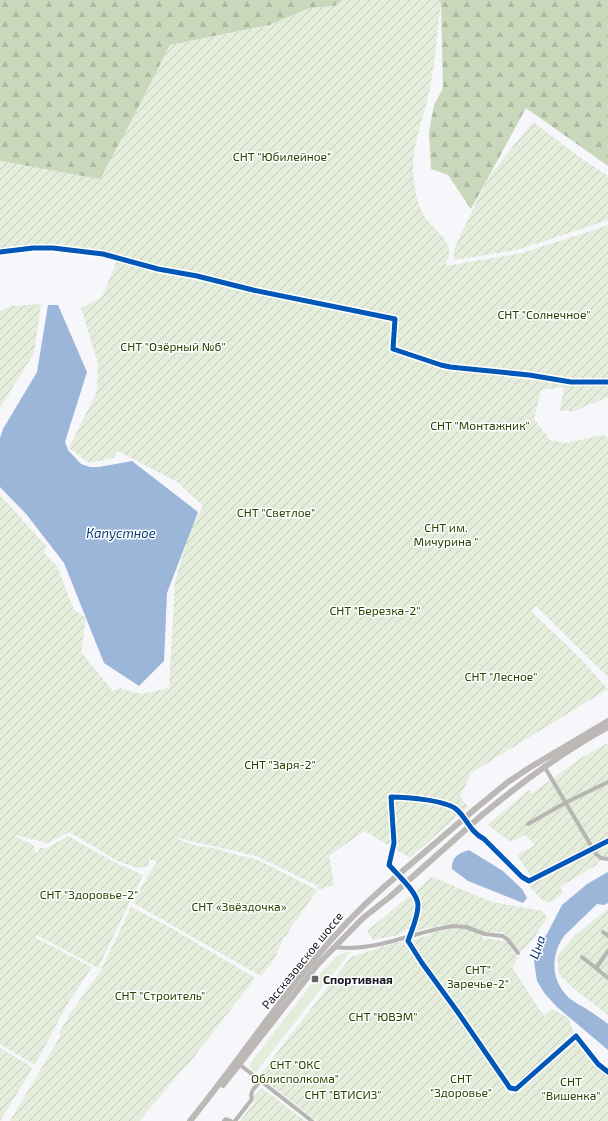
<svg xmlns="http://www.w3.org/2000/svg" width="608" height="1121" font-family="'Exo 2',sans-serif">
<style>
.green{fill:#e4eddc}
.forest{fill:url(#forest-firs)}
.garden{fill:url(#garden-furrows);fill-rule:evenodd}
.water{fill:#9cb6d9}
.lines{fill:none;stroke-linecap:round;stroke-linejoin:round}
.street{stroke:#b7b5b2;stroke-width:4}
.primary{stroke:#bbb8b5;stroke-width:6}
.primary-bridge{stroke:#bbb8b5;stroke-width:6}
.cycleway-casing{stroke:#fff;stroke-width:8}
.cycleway{stroke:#0057b8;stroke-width:5}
.poi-dot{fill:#66646f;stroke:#fff;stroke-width:1.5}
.labels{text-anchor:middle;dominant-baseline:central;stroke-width:3;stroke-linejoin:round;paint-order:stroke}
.park-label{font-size:12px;fill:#2a4200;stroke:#fff}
.street-label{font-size:12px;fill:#181623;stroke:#fff}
.poi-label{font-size:12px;font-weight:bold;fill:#181623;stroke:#fff;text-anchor:start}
.water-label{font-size:13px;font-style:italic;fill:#083c77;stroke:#fff}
</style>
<defs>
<pattern id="forest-firs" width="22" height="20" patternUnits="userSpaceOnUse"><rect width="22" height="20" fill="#c9d8bb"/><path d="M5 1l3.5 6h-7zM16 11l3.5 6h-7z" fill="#acb9a0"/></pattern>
<pattern id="garden-furrows" width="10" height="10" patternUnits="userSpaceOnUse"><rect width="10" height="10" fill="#e4eddc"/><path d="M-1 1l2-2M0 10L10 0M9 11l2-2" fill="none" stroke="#c3cabc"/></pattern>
</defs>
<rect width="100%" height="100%" fill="#f7f6fb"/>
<polygon class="green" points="351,951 256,1072 253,1072 249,1066 252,1061 316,978 335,958 338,955"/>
<g class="forest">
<polygon points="0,0 343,0 335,6 310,8 270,25 170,45 132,120 100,180 0,161"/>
<polygon points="438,0 608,0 608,166 526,108 471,209 448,175 431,169 429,132 434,105 443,88 441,4"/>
</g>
<g class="garden">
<path d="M 343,0 L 438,0 L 441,4 C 437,30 436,57 431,83 C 426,113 412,142 413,173 C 414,185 417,204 423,214 C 430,227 448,236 449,251 C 449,256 446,262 446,266 L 522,253 L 594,230 L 608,225 L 608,397 L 575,411 L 560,411 L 564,387 L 541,390 L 534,419 L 550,440 L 566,443 L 603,435 L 608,437 L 608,677 L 536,606 L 531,611 L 580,658 L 608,689 L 471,773 L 460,797 L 468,807 L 410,858 L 364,831 L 329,856 L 334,885 L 317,890 L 297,920 L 295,920 L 286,937 L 284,936 L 275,958 L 261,976 L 133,903 L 147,877 L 157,862 L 149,859 L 149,866 L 137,868 L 118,861 L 69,832 L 48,843 L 16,835 L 15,837 L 25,841 L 35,846 L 33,850 L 37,853 L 39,851 L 38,849 L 41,848 L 47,848 L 68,836 L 112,861 L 143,875 L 98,968 L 37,935 L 36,938 L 92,967 L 71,999 L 70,999 L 35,1065 L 0,1044 L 0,495 L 47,547 L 43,552 L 57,566 L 74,610 L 86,618 L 81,652 L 113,691 L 120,688 L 141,694 L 169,688 L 175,583 L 189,532 L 203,506 L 177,482 L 118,451 L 113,458 L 89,463 L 69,448 L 97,391 L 98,363 L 81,308 L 102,297 L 119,256 L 103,252 L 46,246 L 0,249 L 0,161 L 100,179 L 132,120 L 170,45 L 270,25 L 310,8 L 335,6 ZM 178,838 L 256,856 L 318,886 L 317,890 L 256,859 L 241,856 L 214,848 L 197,846 L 177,839 Z"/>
<polygon points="533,122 578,156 608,176 608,220 517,250 454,260 454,249 487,180 514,145"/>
<polygon points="41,304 34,353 0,408 0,311 11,306"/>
<polygon points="608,743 608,857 597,862 598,864 560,887 563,893 551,902 543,901 527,884 534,881 517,855 535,845 525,835 511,842 487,825 529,790 531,794 581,758"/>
<path d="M 432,877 L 492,902 L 543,911 L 547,918 C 540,928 530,947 519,952 L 509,938 L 503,932 L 485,932 L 482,938 L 485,940 L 487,938 L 507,942 L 518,958 L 512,967 C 523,983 532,1000 544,1016 L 552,1009 L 568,1018 L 574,1033 L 517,1087 L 512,1087 L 426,964 L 422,967 L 511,1095 L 572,1042 L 575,1041 L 577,1041 L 597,1066 L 602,1065 L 608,1073 L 608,1121 L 317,1121 L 259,1076 L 351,957 L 394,943 L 405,942 L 430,935 L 431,933 L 453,928 L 460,929 L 461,924 L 442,925 L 415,931 L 410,925 L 409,927 L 398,935 L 373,940 L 367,931 Z"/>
<polygon points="131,907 173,929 255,978 187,1066 182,1070 139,1121 10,1121 61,1035 59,1033 70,1014 101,970"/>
<polygon points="608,909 608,1015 573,988 559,974 557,956 575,935"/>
<polygon points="0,1048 29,1065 32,1069 0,1121"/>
<polygon points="262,1088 305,1121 240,1121 256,1100 253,1097"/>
</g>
<g class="water">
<polygon points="48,305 58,305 87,372 65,442 68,450 81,464 90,467 99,467 132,461 198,512 167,593 164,661 139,686 104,663 64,563 27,515 0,487 0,438 3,429 37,372"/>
<path d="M 469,850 L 503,871 L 522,889 L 527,898 L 523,903 L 468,881 L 452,869 C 451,858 458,853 469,850 Z"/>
<path d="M 608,872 L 608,903 L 604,905 L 597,904 L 564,936 C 550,956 551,981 569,998 C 574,1002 580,1005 585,1008 C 593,1013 600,1018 608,1024 L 608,1050 L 557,1007 L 545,994 L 537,981 L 534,961 L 541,943 L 548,932 L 562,905 L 587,884 Z"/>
</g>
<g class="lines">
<g class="street">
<polyline points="0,252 33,248 53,248 103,254 158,269 197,276 253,290 395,319 393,349 441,365 450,367 529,375 571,382 608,382"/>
<polyline points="544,766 596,854 601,858 608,859"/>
<polyline points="528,824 565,803 608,782"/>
<path d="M 608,841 L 529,881 L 522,877 L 484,839 C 469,831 467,818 456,809 C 444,800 406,797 391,797 L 394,843 L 389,865 C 397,874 418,893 418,905 C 418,917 412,929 408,941 L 422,963 L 457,1011 L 510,1088 L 516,1089 L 576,1036 L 598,1064 L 608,1072"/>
<polyline points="603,932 608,936"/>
<path d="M 334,947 C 375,953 414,931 454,926 L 466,927 L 485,934 L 503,936 L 508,940 L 518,953"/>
<polyline points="608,951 596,968 608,978"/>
<polyline points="582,957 596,968"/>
<polyline points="239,1064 312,1121"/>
<polyline points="224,1121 226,1119 231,1121"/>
<path d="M 235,1121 L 252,1099 C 249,1091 256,1087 260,1081"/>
</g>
<g class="primary">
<polyline points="475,809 508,782 529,768 608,721"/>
<path d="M 482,815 C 522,782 562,752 608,727"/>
<polyline points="223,1085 318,964 363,918 391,896"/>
<path d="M 190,1121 C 254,1043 307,954 384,887"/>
</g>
<g class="primary-bridge">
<polyline points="384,887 475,809"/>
<polyline points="391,896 482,815"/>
</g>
<g class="cycleway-casing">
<g id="cycleway">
<polyline points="0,252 33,248 53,248 103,254 158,269 197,276 253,290 395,319 393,349 441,365 450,367 529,375 571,382 608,382"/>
<path d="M 608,841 L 529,881 L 522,877 L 484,839 C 469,831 467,818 456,809 C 444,800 406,797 391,797 L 394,843 L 389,865 C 397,874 418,893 418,905 C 418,917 412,929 408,941 L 422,963 L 457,1011 L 510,1088 L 516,1089 L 576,1036 L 598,1064 L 608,1072"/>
</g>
</g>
<use href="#cycleway" class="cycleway"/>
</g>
<rect class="poi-dot" x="311" y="975" width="8" height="8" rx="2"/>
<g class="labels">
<g class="park-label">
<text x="282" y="156">СНТ "Юбилейное"</text>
<text x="544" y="314">СНТ "Солнечное"</text>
<text x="173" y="346">СНТ "Озёрный №6"</text>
<text x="480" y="425">СНТ "Монтажник"</text>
<text x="276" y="512">СНТ "Светлое"</text>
<text x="446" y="527">СНТ им.<tspan x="446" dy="14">Мичурина "</tspan></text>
<text x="375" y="610">СНТ "Березка-2"</text>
<text x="501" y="676">СНТ "Лесное"</text>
<text x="280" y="764">СНТ "Заря-2"</text>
<text x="89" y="894">СНТ "Здоровье-2"</text>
<text x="239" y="906">СНТ «Звёздочка»</text>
<text x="478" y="969">СНТ"<tspan x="478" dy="14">Заречье-2"</tspan></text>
<text x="160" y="995">СНТ "Строитель"</text>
<text x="383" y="1016">СНТ "ЮВЭМ"</text>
<text x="295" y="1064">СНТ "ОКС<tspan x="295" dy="14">Облисполкома"</tspan></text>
<text x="461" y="1078">СНТ<tspan x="461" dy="14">"Здоровье"</tspan></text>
<text x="571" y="1081">СНТ<tspan x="571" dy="14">"Вишенка"</tspan></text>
<text x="343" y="1094">СНТ "ВТИСИЗ"</text>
</g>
<g class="street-label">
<text transform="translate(302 960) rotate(-51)">Рассказовское шоссе</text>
</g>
<g class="poi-label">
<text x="323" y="979">Спортивная</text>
</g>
<g class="water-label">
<text x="121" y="533">Капустное</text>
<text transform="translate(537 947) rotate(-70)">Цна</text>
</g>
</g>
</svg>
